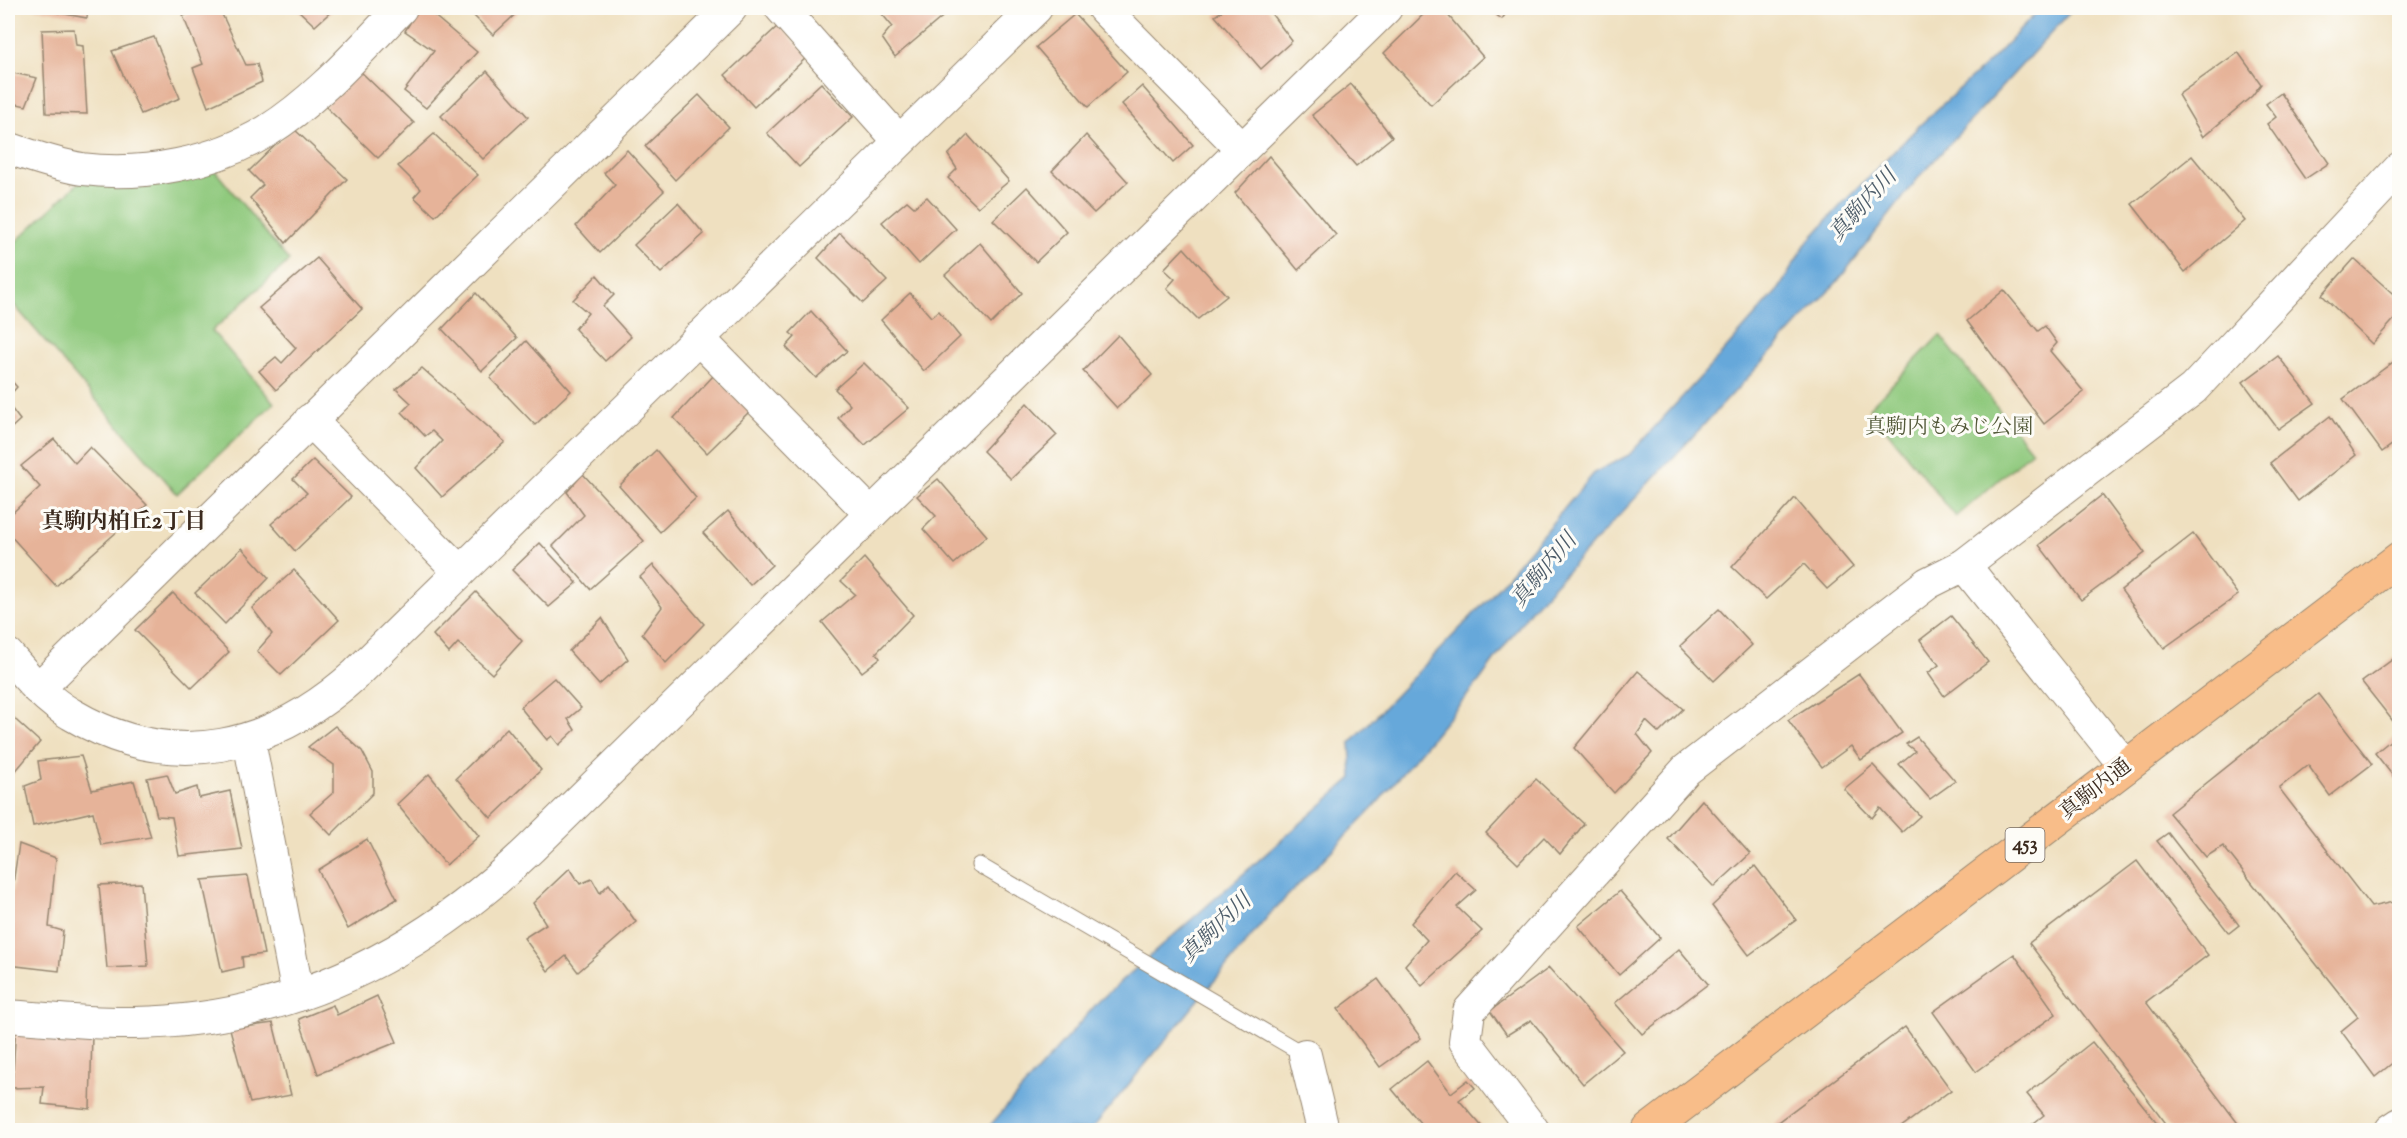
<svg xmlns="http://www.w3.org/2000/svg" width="2407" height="1138" font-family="'Sorts Mill Goudy','Noto Serif JP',serif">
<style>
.green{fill:#8fc97d;stroke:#657a4e;stroke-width:1.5}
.water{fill:#66a8da;stroke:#50697c;stroke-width:1.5}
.building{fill:#e6b399}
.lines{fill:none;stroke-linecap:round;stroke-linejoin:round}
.service-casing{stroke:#95856f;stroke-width:17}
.minor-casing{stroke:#95856f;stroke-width:34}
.trunk-casing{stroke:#95856f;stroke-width:35}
.service{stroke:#fff;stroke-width:15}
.minor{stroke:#fff;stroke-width:32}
.trunk{stroke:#f8bd89;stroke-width:33}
.labels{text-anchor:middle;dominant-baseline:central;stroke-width:6;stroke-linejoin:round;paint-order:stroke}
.shield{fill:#fdfcf7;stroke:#75695f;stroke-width:1.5}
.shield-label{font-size:20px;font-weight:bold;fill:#3b2a1e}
.park-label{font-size:21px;fill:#545a3a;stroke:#fdfcf7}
.street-label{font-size:21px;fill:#3b2a1e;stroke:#fdfcf7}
.water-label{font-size:22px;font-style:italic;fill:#4c5c69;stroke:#fdfcf7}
.neighbourhood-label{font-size:22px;font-weight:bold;fill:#3b2a1e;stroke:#fdfcf7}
</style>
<rect width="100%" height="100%" fill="#fdfcf7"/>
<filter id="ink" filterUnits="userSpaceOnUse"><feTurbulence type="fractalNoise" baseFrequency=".0167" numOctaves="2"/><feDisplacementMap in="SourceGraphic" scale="12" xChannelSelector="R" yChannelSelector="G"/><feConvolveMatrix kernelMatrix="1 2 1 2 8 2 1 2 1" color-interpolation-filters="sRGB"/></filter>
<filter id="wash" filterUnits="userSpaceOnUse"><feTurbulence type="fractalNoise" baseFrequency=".008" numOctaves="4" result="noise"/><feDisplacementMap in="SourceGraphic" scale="24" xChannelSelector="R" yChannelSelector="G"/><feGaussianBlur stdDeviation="1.35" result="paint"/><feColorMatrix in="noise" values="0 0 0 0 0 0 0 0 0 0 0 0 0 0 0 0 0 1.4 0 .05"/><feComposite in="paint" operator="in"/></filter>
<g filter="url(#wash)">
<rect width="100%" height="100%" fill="#efe0c0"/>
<g class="green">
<polygon points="203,156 289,261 212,331 274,403 177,494 8,298 8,249 91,171"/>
<polygon points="1940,335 2032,451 1956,517 1869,408"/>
</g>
<polygon class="water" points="2041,8 2074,8 1919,177 1837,282 1530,611 1480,680 1374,807 1269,915 1091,1130 986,1130 1099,1001 1352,778 1350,743 1490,597 1595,472 1629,455 1706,371 1779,289 1805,245 1841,205 1921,124 1992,59"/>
<g id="blocks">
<g class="building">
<polygon points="33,8 88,8 87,18"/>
<polygon points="202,8 219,8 246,65 257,64 262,82 208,107 193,68 203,64 183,16"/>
<polygon points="296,8 335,8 315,26"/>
<polygon points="419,8 425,8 477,52 426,108 404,91 434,51 405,31"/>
<polygon points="466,8 522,8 493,35"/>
<polygon points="877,8 942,8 947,13 895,57 882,38 892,26"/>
<polygon points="1226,8 1267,8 1292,41 1261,69 1215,16"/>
<polygon points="1430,8 1442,8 1483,57 1431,105 1384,53"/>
<polygon points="1486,8 1510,8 1502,19"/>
<polygon points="1075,14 1127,72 1088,107 1036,47"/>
<polygon points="779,25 808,56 754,107 725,75"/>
<polygon points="74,29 76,45 83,46 87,114 46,113 42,30"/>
<polygon points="154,37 180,98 141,114 112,51"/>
<polygon points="2238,52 2261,84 2252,96 2203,137 2178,95"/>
<polygon points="359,70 414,123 378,158 325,106"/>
<polygon points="487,71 528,117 483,159 441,116"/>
<polygon points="8,72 37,78 26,106 8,102"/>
<polygon points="821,83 853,117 799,167 767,133"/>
<polygon points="1351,84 1392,137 1356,166 1312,115"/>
<polygon points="1142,86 1193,145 1173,163 1122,104"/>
<polygon points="2281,93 2329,163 2305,179 2267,124 2276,117 2266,104"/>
<polygon points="699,95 729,127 675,180 645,146"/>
<polygon points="293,128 347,179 286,243 250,198 263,185 249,171"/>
<polygon points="434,134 478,175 435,216 414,197 421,189 398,166"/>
<polygon points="968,135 1009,181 978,207 948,178 957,169 948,155"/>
<polygon points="1086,135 1128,182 1094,213 1052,171"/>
<polygon points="627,150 664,191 600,253 576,226 615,185 604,173"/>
<polygon points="1269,156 1336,235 1298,270 1235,193"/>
<polygon points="2192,156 2245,221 2185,272 2132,204"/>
<polygon points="1027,187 1067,232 1036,262 993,220"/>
<polygon points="927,197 956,229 919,264 882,222 907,201 914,207"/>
<polygon points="678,203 704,234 661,273 634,245"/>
<polygon points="840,233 887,281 863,303 818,258"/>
<polygon points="980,243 1022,293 991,324 945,275"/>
<polygon points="1184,248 1227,296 1198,319 1167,288 1175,279 1164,269"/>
<polygon points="317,258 362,309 276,390 259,371 276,357 282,363 296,348 259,308"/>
<polygon points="2354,259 2400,300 2400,313 2372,344 2322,295"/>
<polygon points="597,275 614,295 603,306 631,337 605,361 575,329 588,313 573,300"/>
<polygon points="2004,290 2038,331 2045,326 2057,343 2050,351 2084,392 2044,424 1967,321"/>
<polygon points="476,293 517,338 482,371 442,329"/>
<polygon points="910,293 931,317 939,311 960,337 924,371 881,320"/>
<polygon points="811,311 847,351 816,378 786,347 795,337 790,333"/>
<polygon points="1118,335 1152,375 1117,408 1083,371"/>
<polygon points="526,341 571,391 535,425 490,378"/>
<polygon points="2278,356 2315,403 2278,429 2243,382"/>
<polygon points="2400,357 2400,439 2382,452 2343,399"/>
<polygon points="864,363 909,408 865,445 838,418 850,405 835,389"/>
<polygon points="422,368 505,442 442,497 416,468 442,441 432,431 425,436 402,412 411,403 396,389"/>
<polygon points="714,375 750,411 707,453 674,418"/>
<polygon points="8,377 17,387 8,397"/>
<polygon points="1027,403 1057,435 1011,479 983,451"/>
<polygon points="8,404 20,420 8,431"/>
<polygon points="2330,416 2356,455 2298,501 2270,463"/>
<polygon points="54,439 75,463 90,447 147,505 56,586 8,533 8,517 40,487 21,466"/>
<polygon points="656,450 696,498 660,532 619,486"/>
<polygon points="313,460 351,497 295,551 271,524 307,493 293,479"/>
<polygon points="583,474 644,541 590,589 553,546 584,515 567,492"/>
<polygon points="938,479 987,536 954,564 923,529 936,516 917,496"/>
<polygon points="2102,495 2145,553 2081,600 2039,545"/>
<polygon points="1795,498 1853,567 1827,589 1804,564 1766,599 1732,567"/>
<polygon points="728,511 772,565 750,585 703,533"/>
<polygon points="2193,534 2238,595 2164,648 2121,590"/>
<polygon points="540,543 577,583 549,607 512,570"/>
<polygon points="242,548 269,578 225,624 195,593"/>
<polygon points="864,558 913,615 876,653 880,658 862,672 822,622 855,594 841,581"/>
<polygon points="653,565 704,624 666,663 642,634 662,607 640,577"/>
<polygon points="294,570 339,620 281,675 257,651 272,634 252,608"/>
<polygon points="476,592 522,641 492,674 458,643 449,653 433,635"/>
<polygon points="173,593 229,652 192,688 135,630"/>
<polygon points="1719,609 1752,645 1714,681 1680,646"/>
<polygon points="1951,616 1988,662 1944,696 1928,673 1939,665 1920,640"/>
<polygon points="602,618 628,659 599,685 569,651"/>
<polygon points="2400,654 2400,730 2362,682"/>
<polygon points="1638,671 1683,709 1659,733 1646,721 1637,734 1652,753 1614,793 1574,748"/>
<polygon points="1859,674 1902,733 1861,760 1851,746 1822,767 1788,720"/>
<polygon points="554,678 581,708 568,719 575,730 559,745 552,736 547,740 520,707"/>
<polygon points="2318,694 2372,764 2330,796 2308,765 2279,788 2371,907 2393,902 2400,909 2400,1057 2375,1077 2341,1031 2358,1017 2223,846 2206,857 2169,813"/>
<polygon points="8,713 40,742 8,780"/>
<polygon points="335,726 362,751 373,772 373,793 331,835 310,813 334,792 334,765 308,747"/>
<polygon points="507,728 541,770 491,818 456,778"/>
<polygon points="2396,736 2400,740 2400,785 2375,753"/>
<polygon points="1917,737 1955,781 1930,799 1899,764 1915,751 1906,744"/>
<polygon points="81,756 92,790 134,781 151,837 101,845 93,812 33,826 25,786 41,780 38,761"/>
<polygon points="1873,765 1920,816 1902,832 1880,808 1872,818 1844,789"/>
<polygon points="167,774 175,794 197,787 199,798 230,791 242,849 179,856 172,817 157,816 147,778"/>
<polygon points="429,774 479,836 446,865 397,804"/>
<polygon points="1536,779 1584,824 1560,854 1544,837 1518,864 1486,833"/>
<polygon points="1702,800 1750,854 1714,887 1668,839"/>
<polygon points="2168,833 2239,925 2229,933 2157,841"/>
<polygon points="367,839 397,899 348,929 318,870"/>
<polygon points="19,844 56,858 49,927 63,931 59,971 8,965 8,917"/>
<polygon points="2137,861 2208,955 2146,1002 2243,1130 2171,1130 2029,943"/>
<polygon points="1755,866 1796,920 1749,955 1712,906"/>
<polygon points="570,868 580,884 592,879 600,893 609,884 636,922 578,972 566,956 548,971 524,938 546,924 533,903"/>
<polygon points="1455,871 1476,890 1457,907 1482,931 1422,986 1405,965 1427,940 1411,923"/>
<polygon points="248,876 264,954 242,957 243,967 222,972 202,880"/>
<polygon points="141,883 148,966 107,968 99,885"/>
<polygon points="1620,891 1660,938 1619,975 1578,926"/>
<polygon points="1679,949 1708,984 1642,1034 1615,1003"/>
<polygon points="2014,954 2056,1014 1976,1072 1933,1012"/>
<polygon points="1549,968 1623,1051 1583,1084 1531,1020 1507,1035 1490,1011"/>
<polygon points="1378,979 1421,1038 1380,1067 1338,1009"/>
<polygon points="377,996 397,1042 318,1074 299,1019 333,1005 337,1015"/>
<polygon points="273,1023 291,1095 250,1103 230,1029"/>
<polygon points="16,1025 92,1034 90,1109 42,1104 44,1087 12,1088"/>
<polygon points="1905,1027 1951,1090 1897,1130 1767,1130"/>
<polygon points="2092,1042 2163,1130 2025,1130 2044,1115 2027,1094"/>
<polygon points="1427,1061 1451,1093 1468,1080 1475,1088 1459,1100 1485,1130 1426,1130 1392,1089"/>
</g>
</g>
</g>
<g filter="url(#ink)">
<use href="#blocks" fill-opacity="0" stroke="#95856f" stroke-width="1.5"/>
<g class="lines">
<g class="service-casing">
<polyline id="service" points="979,865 1305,1055"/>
</g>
<g class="minor-casing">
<g id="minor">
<polyline points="781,8 899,141"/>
<polyline points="1103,8 1242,149"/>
<path d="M 8,148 C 31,156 57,165 82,169 C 143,177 214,163 267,131 C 317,100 360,50 401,8"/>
<polyline points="698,338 871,514"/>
<polyline points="310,420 460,572"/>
<polyline points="1964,565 2126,767"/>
<path d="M 8,655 C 27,677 46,700 71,714 C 174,775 273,749 357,673 L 1036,8"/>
<polyline points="38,689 731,8"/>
<polyline points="249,740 298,995"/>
<path d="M 8,1016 C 50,1019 92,1024 134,1023 C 290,1021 421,954 531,848 L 1386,8"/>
<polyline points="1305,1055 1323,1130"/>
<polyline points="1533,1130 1465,1041 1469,1011 1686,770 1928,583 1964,565 2193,389 2400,168"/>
<polyline points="2391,1130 2400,1124"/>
</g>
</g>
<g class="trunk-casing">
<polyline id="trunk" points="1649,1130 2400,558"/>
</g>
<use href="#service" class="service"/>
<use href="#minor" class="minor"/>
<use href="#trunk" class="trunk"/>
</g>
</g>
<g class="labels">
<rect class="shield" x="2005.5" y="828" width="39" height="34" rx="4.5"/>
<g class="shield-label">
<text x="2025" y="845">453</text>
</g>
<g class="park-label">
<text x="1949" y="428">真駒内もみじ公園</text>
</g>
<g class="street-label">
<text transform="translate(2096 790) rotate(-38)">真駒内通</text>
</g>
<g class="water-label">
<text transform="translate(1864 206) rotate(-48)">真駒内川</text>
<text transform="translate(1545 571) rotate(-50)">真駒内川</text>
<text transform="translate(1217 929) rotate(-44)">真駒内川</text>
</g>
<g class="neighbourhood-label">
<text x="124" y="523">真駒内柏丘2丁目</text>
</g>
</g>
<rect width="2407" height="1138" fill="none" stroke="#fdfcf7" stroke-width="30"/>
</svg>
